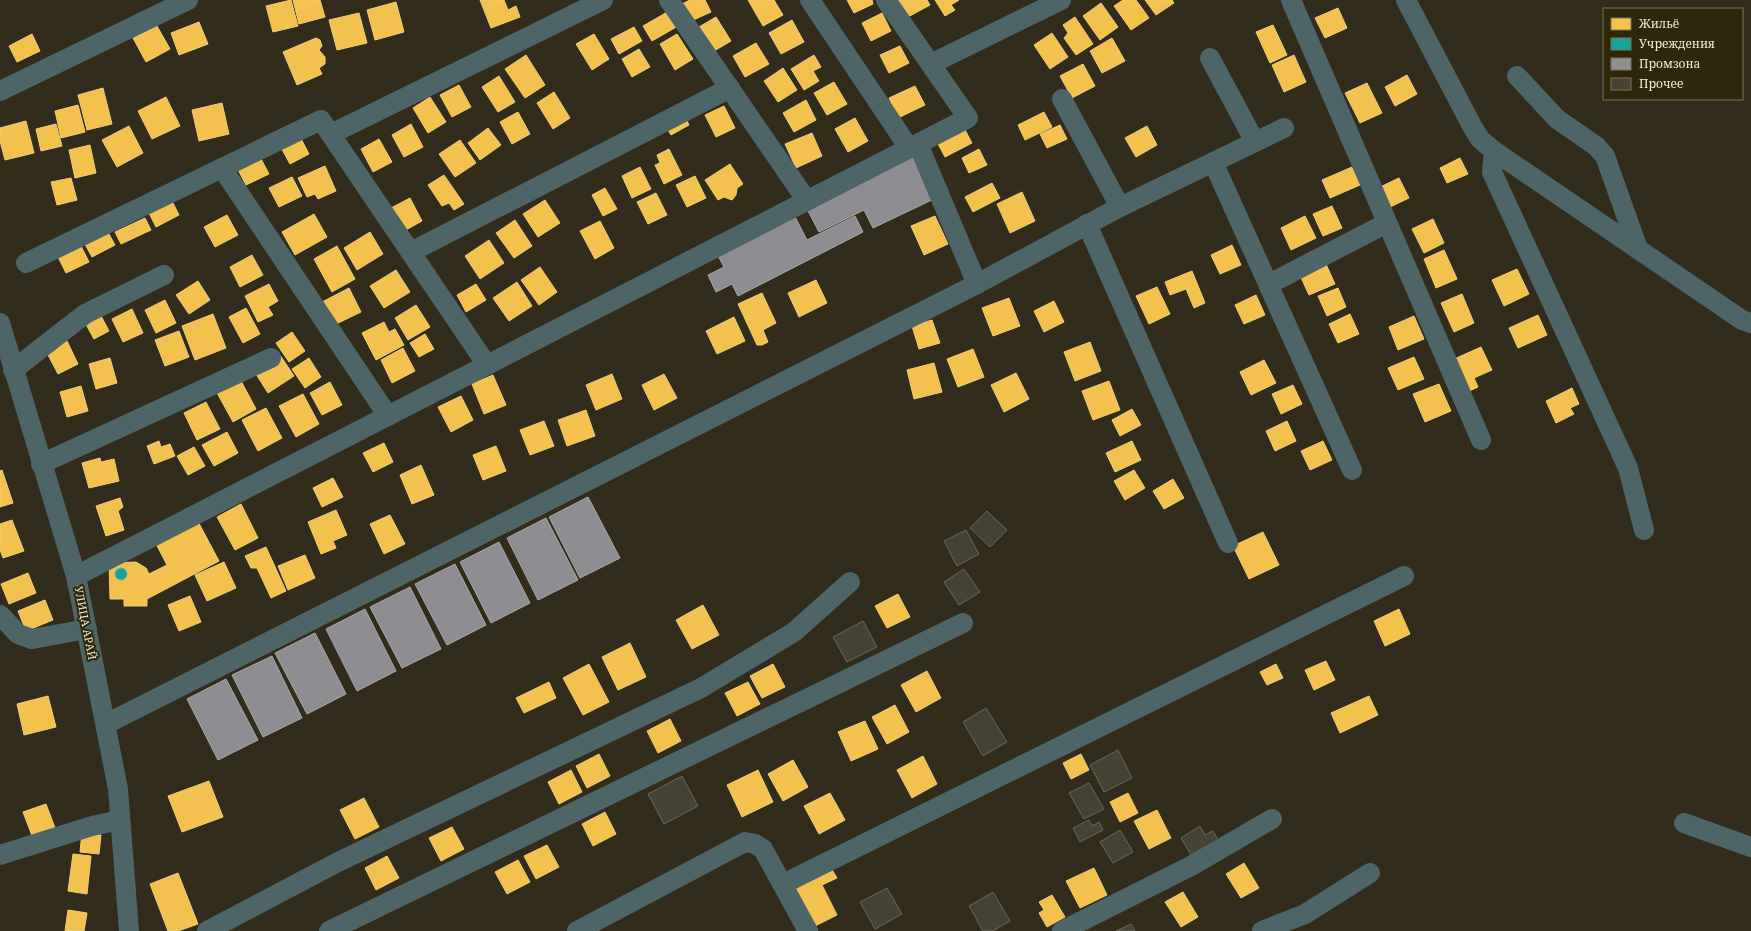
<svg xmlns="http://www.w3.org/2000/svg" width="1751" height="931" font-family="'Noto Serif',serif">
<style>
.homes{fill:#f2c14e;stroke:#f1ce78}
.public{fill:#17a398;stroke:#58b9ac}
.industry{fill:#8d8d92;stroke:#aaa9a8}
.building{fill:#464335;stroke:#6a6658}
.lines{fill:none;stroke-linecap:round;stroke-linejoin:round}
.minor{stroke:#4d6567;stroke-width:20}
.labels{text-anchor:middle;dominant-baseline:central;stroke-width:4;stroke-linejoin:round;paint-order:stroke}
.street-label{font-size:11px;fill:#efebda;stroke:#2e2709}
</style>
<rect width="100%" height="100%" fill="#312c1c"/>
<g class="homes">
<polygon points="291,0 298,26 273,32 266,6"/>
<polygon points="293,0 320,0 325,17 299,24"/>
<polygon points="480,0 504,0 508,10 516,6 520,17 491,28"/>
<polygon points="690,0 705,0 711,12 691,21 682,4"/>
<polygon points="748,0 774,0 783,15 763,26"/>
<polygon points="847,0 872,0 873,4 854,13"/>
<polygon points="898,0 927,0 930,5 908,17"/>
<polygon points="935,0 959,0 951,5 955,10 945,16"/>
<polygon points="1123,0 1136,0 1149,18 1131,30 1114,6"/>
<polygon points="1145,0 1172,0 1174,3 1156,15"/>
<polygon points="396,2 404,32 375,40 367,10"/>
<polygon points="1101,3 1118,27 1100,40 1083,16"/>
<polygon points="1338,8 1347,28 1325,38 1315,18"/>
<polygon points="669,11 678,26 652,41 643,26"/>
<polygon points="359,13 367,43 337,50 329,20"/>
<polygon points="882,13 891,31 871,41 862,23"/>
<polygon points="716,17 731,41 714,51 699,27"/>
<polygon points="1075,17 1093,44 1076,55 1064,38 1068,33 1063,25"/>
<polygon points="792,20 804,42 781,54 769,33"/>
<polygon points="199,22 208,44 179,55 171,33"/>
<polygon points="1273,25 1287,55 1270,63 1256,32"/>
<polygon points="157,26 170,49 146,62 133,38"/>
<polygon points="634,27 642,41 619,54 611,39"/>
<polygon points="1052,33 1068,57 1050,69 1034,45"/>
<polygon points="32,34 40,51 17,62 9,46"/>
<polygon points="594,34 609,59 592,70 576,44"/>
<polygon points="677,34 693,59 675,70 660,44"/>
<polygon points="316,38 320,40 322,46 319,50 325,57 325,64 319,68 322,74 297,85 283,52"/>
<polygon points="1112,38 1125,61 1102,73 1090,51"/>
<polygon points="756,43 769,64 745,77 733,56"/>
<polygon points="900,46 909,63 889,73 880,55"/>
<polygon points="639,49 650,67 632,77 622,59"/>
<polygon points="526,55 545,85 525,98 505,69"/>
<polygon points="814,55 821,67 813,71 819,81 804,90 791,69"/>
<polygon points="1294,55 1306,82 1284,92 1272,65"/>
<polygon points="1083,64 1095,86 1072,98 1060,76"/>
<polygon points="783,68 797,90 778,102 764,81"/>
<polygon points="1407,75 1417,94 1395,106 1385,87"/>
<polygon points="499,76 515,102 498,112 482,87"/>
<polygon points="834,82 847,104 827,115 814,93"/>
<polygon points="1367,83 1382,113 1360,123 1345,93"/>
<polygon points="459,85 471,107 452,117 440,95"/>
<polygon points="915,86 925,105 898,118 889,98"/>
<polygon points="103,88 112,124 87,130 78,95"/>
<polygon points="554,92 570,118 553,129 537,103"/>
<polygon points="166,97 180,126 152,139 138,111"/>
<polygon points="430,97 446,122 428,133 413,108"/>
<polygon points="806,100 816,120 794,132 783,113"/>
<polygon points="222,103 229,134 199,141 192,110"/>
<polygon points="78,105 85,132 61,138 55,111"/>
<polygon points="724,106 735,128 716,137 705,115"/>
<polygon points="682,111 689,125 671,135 663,121"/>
<polygon points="518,112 530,134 512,144 500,122"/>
<polygon points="1044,112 1052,127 1025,140 1018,125"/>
<polygon points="855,118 868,141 848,152 835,129"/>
<polygon points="26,121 34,153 5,160 0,141 0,128"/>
<polygon points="56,124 62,146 41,151 36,129"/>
<polygon points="411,124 423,147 404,157 392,135"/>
<polygon points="1060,125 1067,139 1047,148 1040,134"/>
<polygon points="129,126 143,153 117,167 102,140"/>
<polygon points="1147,126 1157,145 1136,157 1125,138"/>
<polygon points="488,128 501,145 480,160 468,143"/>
<polygon points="964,128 972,143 945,157 937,142"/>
<polygon points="297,131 309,154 290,164 278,142"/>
<polygon points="812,133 822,156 796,168 785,144"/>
<polygon points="379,139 392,162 373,172 361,149"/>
<polygon points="460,140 476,163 455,177 439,154"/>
<polygon points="90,145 96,173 75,178 69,150"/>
<polygon points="669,149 682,175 664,184 655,165 660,163 657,155"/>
<polygon points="979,149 987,165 969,173 962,158"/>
<polygon points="259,155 269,174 246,185 236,166"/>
<polygon points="1460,158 1468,174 1447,183 1440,168"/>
<polygon points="730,164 743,184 737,188 736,195 732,200 724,197 718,200 705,180"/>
<polygon points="325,166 336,191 318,199 315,194 307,197 298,178"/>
<polygon points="640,167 651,189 632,198 622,176"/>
<polygon points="1352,167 1360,185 1330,198 1322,180"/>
<polygon points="444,175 464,204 454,210 449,203 442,206 428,185"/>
<polygon points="695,176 706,198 687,207 676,185"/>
<polygon points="292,177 302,196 279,207 269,188"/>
<polygon points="71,178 77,200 57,205 51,182"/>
<polygon points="1399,178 1409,198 1388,208 1378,188"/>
<polygon points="992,183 1000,198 973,212 965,197"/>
<polygon points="605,188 617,209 603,216 592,195"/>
<polygon points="1022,192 1035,221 1010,233 997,204"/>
<polygon points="656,193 667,215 648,224 637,202"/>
<polygon points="169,195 179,215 156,227 146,207"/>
<polygon points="410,198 422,221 404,231 391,208"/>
<polygon points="545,200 560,223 538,237 523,214"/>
<polygon points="1332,206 1342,228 1323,236 1313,214"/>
<polygon points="314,214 327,237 295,255 282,232"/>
<polygon points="227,215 238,235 215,247 204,227"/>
<polygon points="935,216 948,244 924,255 911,226"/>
<polygon points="1305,216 1316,238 1291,250 1281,228"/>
<polygon points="145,218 151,230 121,244 115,232"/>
<polygon points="1433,219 1444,243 1424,253 1412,229"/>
<polygon points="515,220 532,246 514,258 496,233"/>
<polygon points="600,221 614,248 595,259 580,231"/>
<polygon points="104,225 115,245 92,257 81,237"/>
<polygon points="370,232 383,254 357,270 344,248"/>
<polygon points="489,240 504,263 480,279 465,256"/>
<polygon points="79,242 89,262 66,273 56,253"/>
<polygon points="1232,245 1241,265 1220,274 1211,255"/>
<polygon points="337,246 355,279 332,292 314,259"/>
<polygon points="1444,250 1457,279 1436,288 1424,259"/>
<polygon points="252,255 263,275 240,287 230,267"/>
<polygon points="1325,262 1335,284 1309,295 1299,273"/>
<polygon points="540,267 557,292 539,305 521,280"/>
<polygon points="1517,269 1529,294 1504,306 1492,280"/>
<polygon points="396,270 410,292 384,308 370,286"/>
<polygon points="1192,271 1205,303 1194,308 1186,289 1170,295 1165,282"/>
<polygon points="816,280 827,303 799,317 788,293"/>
<polygon points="198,281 210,300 189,314 176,295"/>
<polygon points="517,282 532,306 509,321 493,298"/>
<polygon points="269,284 278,301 268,307 273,315 258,322 245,296"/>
<polygon points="476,284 486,300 466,312 457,295"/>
<polygon points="1157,287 1170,314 1149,324 1136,296"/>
<polygon points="349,288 361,312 334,325 322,302"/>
<polygon points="1338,288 1346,307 1327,316 1318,296"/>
<polygon points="762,293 776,323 763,330 768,342 762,345 757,345 738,304"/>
<polygon points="1462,294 1474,323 1454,332 1441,303"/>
<polygon points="1256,295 1265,315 1244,324 1235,305"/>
<polygon points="1009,298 1020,326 993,336 982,308"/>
<polygon points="165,300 176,323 156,333 145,310"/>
<polygon points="1054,301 1064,322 1044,332 1034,311"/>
<polygon points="416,305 430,327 408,340 395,318"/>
<polygon points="246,308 260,334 243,343 229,317"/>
<polygon points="132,309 143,333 123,342 112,319"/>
<polygon points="98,310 109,331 94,339 83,319"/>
<polygon points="213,314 226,348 195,360 182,326"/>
<polygon points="1350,314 1359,334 1338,343 1329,324"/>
<polygon points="1538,315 1547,335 1518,348 1509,328"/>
<polygon points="1414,316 1424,339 1398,350 1389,327"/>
<polygon points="734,317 745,341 717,354 706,331"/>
<polygon points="932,320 940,343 919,349 912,326"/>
<polygon points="384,322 389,332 395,329 404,345 376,360 362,333"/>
<polygon points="179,331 189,357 165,366 155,340"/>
<polygon points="292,332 305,351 289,362 276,343"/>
<polygon points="425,334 434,349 419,357 410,343"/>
<polygon points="67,341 78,364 58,374 46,351"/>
<polygon points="1090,342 1101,371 1075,381 1064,352"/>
<polygon points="1481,347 1492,370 1474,378 1478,387 1467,392 1452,360"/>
<polygon points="403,348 415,371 392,383 381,360"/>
<polygon points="973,349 984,377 958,387 947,359"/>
<polygon points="280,355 294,376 268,393 254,371"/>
<polygon points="1414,357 1424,379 1398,390 1388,368"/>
<polygon points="110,358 117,383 96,389 89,364"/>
<polygon points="309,358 321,377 305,388 292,369"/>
<polygon points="1264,360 1276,383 1251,395 1240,372"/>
<polygon points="934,363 942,392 914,399 907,370"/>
<polygon points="1016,373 1029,399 1004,412 991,385"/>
<polygon points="612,374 622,399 596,410 586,385"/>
<polygon points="664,374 677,398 654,410 642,385"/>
<polygon points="493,375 506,405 484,414 472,384"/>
<polygon points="240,379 256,409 233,422 216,391"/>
<polygon points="1109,381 1120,410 1093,420 1082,391"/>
<polygon points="330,382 342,405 322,415 310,393"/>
<polygon points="1439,384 1451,411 1425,422 1413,394"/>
<polygon points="1293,385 1302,404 1281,414 1272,394"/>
<polygon points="81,386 88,411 67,417 60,392"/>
<polygon points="1572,388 1579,404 1570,408 1574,414 1556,423 1546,401"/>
<polygon points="303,394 319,424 296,437 279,406"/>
<polygon points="461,396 473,420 451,432 438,407"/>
<polygon points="206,402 220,429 197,440 184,413"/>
<polygon points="266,408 282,438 258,451 242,420"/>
<polygon points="1132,409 1141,425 1120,436 1112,420"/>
<polygon points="586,410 595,436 567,446 558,420"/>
<polygon points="544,421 554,446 530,455 520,430"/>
<polygon points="1287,421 1296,441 1275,451 1266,431"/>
<polygon points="227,432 238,453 214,466 202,445"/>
<polygon points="159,441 161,447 170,444 175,456 154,464 147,446"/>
<polygon points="1132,441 1141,460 1115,472 1106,453"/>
<polygon points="1323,441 1332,460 1310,470 1301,451"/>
<polygon points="384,443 393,462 373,472 363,453"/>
<polygon points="496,446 506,471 483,480 473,455"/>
<polygon points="194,447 205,466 188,475 177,456"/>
<polygon points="100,458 101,462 114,459 119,481 89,488 82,463"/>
<polygon points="421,465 434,495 412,504 400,475"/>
<polygon points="2,470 13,503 0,507 0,471"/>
<polygon points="1134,470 1145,488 1125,500 1114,481"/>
<polygon points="333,478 343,497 322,507 313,488"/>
<polygon points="1173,479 1184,498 1164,509 1153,491"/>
<polygon points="120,498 123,507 118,511 124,530 106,536 96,506"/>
<polygon points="241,504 258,538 235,550 217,517"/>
<polygon points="336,510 347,535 333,541 336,548 321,554 308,522"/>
<polygon points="194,514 219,561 147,599 147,606 124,606 124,599 110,599 109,563 136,562 146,568 149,574 167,565 152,536"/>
<polygon points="390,515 405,544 384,554 370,524"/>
<polygon points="12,520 24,551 3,558 0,550 0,524"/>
<polygon points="1263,532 1279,565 1249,579 1233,546"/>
<polygon points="266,547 286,591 271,598 257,568 251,568 245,556"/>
<polygon points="305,555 315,578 288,590 278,566"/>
<polygon points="224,562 236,588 207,601 195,575"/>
<polygon points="28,573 36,593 9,604 1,584"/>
<polygon points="898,594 910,617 887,628 875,606"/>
<polygon points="190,596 201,622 179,631 168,605"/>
<polygon points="45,600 53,620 26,631 18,611"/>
<polygon points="703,605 719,635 692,649 676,620"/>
<polygon points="1399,609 1410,634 1385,646 1374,621"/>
<polygon points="630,643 646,677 618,690 602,657"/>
<polygon points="1326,661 1335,680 1314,690 1305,670"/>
<polygon points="589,664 609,702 583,715 563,678"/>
<polygon points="773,664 785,687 762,698 750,676"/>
<polygon points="1276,664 1283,678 1267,685 1260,672"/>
<polygon points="927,671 941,698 916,712 901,685"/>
<polygon points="549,682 556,698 524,713 516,698"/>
<polygon points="748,682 760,704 737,716 725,693"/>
<polygon points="48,696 56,727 24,735 17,704"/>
<polygon points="1369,696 1378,715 1340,733 1331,713"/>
<polygon points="895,705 909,732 887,744 872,717"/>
<polygon points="670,719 681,741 658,753 647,731"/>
<polygon points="865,721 878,749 851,761 838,732"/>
<polygon points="599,754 610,776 587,788 576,766"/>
<polygon points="1081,754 1089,770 1071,779 1063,763"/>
<polygon points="923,756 937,784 912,798 897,770"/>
<polygon points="793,760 808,787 783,801 768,774"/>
<polygon points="571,770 582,792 559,804 548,782"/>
<polygon points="758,770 773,802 742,817 727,785"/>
<polygon points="209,781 223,817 182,832 168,796"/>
<polygon points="830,793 845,820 819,834 804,806"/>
<polygon points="1128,793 1138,813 1120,822 1110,802"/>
<polygon points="364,798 379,827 355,839 340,810"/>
<polygon points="46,804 57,833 34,841 23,812"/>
<polygon points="1157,810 1171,838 1149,849 1134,821"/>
<polygon points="605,812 616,834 593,846 582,824"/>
<polygon points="452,827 464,849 441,861 429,838"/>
<polygon points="82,833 101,835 99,854 80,852"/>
<polygon points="547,845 559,867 536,879 524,856"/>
<polygon points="73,854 91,856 87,894 68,891"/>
<polygon points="387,856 399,878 376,890 365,868"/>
<polygon points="518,860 530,882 507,894 495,872"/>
<polygon points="1244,863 1259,888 1241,898 1226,874"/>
<polygon points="831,868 837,878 822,885 837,915 815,926 795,886"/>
<polygon points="1094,868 1107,895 1080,908 1066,881"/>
<polygon points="178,873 198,924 178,931 168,931 150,884"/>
<polygon points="1183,892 1198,917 1181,927 1165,902"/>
<polygon points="1052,895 1065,917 1047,927 1039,913 1044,910 1039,902"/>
<polygon points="68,910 87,913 84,931 65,931"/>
</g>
<circle class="public" cx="121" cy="574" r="6"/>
<g class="industry">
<polygon points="915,149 938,197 873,228 864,210 819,232 804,203"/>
<polygon points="791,209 807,240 855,216 863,232 738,296 732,284 716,292 708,275 724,267 714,248"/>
<polygon points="588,497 620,558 580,578 549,517"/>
<polygon points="546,518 578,580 538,600 507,538"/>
<polygon points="499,542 530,603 491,623 460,562"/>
<polygon points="455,564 486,625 447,645 415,584"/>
<polygon points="410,587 441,649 402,668 370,607"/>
<polygon points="365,609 396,671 357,691 326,629"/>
<polygon points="315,633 346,694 307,714 275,653"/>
<polygon points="272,656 302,718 263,737 232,675"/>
<polygon points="226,679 258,740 218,760 187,699"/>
</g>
<g class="building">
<polygon points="987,511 1007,530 990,547 970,528"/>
<polygon points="966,530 979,554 957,566 944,541"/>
<polygon points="964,569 980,592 959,605 944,582"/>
<polygon points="863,621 877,647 847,662 833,637"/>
<polygon points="986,708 1007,742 983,756 963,722"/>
<polygon points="1118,750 1132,778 1104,792 1090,765"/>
<polygon points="682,776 698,806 664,824 648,794"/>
<polygon points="1089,783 1104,809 1084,819 1069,793"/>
<polygon points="1089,820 1092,826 1099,822 1103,830 1080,842 1073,828"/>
<polygon points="1200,826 1205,835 1213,831 1219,842 1193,858 1181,838"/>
<polygon points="1120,830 1133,852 1113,863 1100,842"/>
<polygon points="887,888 902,914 875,929 860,902"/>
<polygon points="993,892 1010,921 993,931 983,931 969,906"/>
<polygon points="1131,924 1135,931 1116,931"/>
</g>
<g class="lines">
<g class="minor">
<polyline points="669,0 807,201"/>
<polyline points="810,0 909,148"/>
<polyline points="1291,0 1481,440"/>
<polyline points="1406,0 1472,126 1480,139 1494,151 1742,320 1751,323"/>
<polyline points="1210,58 1255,142"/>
<polyline points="931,64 1061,0"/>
<polyline points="1517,76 1557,119 1596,146 1605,156 1638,249"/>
<polyline points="0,91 188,0"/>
<polyline points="1062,99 1120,207"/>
<polyline points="331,134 603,0"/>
<polyline points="918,144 977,284"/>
<polyline points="1494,151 1492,172 1628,468 1644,530"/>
<polyline points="1213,162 1352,470"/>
<polyline points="222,168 388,416"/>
<polyline points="1087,224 1228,543"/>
<polyline points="411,252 730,88"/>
<polyline points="26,263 321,120 487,365"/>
<polyline points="1269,284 1387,223"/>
<polyline points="0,323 76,576 118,789 129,931"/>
<polyline points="13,370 85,314 164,275"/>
<polyline points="41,464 271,358"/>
<polyline points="76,576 968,118 886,0"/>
<polyline points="0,615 18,634 32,639 87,629"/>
<polyline points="106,724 977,284 1120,207 1284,128"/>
<polyline points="1684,823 1751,847"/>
<polyline points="0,855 92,826 120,820"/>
<polyline points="783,884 1404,576"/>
<polyline points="207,931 338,862 701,688 794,632 850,582"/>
<polyline points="329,931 963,623"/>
<polyline points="577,931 745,842 755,844 763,849 808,931"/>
<polyline points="1062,931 1191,866 1272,819"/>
<polyline points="1262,931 1305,914 1370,873"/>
</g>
</g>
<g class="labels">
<g class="street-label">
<text transform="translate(86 623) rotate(79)">УЛИЦА АРАЙ</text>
</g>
</g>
<rect x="1603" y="8" width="140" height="92" fill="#2e2709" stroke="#7b755d"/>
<rect x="1611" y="18" width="20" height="12" fill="#f2c14e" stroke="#7b755d"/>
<text x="1639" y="28" font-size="12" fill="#efebda">Жильё</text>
<rect x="1611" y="38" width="20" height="12" fill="#17a398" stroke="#7b755d"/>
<text x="1639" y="48" font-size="12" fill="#efebda">Учреждения</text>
<rect x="1611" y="58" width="20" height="12" fill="#8d8d92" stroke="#7b755d"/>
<text x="1639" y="68" font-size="12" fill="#efebda">Промзона</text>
<rect x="1611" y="78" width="20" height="12" fill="#464335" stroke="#7b755d"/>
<text x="1639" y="88" font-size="12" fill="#efebda">Прочее</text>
</svg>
